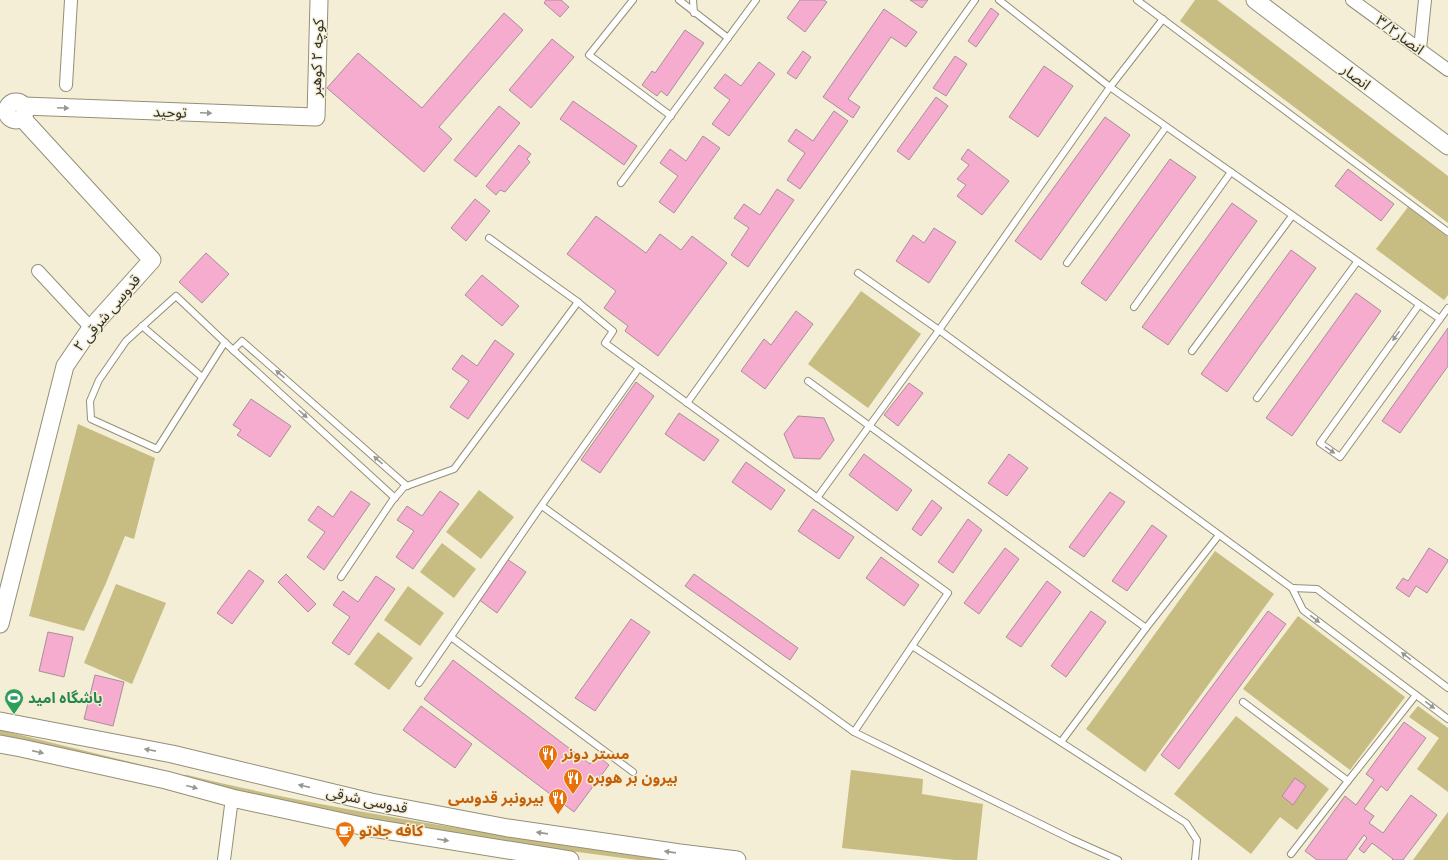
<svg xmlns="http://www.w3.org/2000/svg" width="1448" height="860" font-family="Karla,'Noto Sans Arabic',sans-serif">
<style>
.green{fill:#c7bc82}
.building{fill:#f6acce;stroke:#a88f9a}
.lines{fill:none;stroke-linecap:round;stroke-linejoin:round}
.lane-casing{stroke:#949078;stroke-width:8}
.street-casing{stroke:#949078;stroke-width:14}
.secondary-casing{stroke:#949078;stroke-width:19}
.lane{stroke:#fff;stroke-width:6}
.street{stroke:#fff;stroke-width:12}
.secondary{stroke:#fff;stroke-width:17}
.oneway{fill:#989893}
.labels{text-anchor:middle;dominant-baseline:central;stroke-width:3;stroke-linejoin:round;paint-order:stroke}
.street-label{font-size:15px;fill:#323027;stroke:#f3eed5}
.leisure-label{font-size:15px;font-weight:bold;fill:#27864d;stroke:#f3eed5;text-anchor:start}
.food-label{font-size:15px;font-weight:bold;fill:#c56008;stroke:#f3eed5;text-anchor:start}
</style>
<rect width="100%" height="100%" fill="#f3eed5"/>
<g class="green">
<polygon points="1195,0 1217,0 1448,176 1448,223 1180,21"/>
<polygon points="1408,207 1448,237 1448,295 1444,300 1376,249"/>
<polygon points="861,291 921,334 868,408 808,364"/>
<polygon points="78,424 155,458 134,539 125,536 106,583 84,631 29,616"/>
<polygon points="479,490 514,517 481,559 446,532"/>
<polygon points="442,543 476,569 454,598 420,572"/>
<polygon points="1215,551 1274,594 1145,772 1086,729"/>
<polygon points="116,584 166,603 132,684 84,663"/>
<polygon points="408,586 444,613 420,646 384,620"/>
<polygon points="1298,616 1405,697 1350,770 1243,689"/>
<polygon points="378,632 413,658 389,690 354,664"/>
<polygon points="1418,706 1448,728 1448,792 1417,769 1439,738 1409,717"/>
<polygon points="1236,716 1329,789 1297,830 1280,817 1251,854 1174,794"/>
<polygon points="0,730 159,769 159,772 0,737"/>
<polygon points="851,770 923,779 922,794 983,804 977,860 955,860 842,848"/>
<path d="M 179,775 L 187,775 C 333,811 481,831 629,855 L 670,860 L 638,860 L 525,845 L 342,815 L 241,794 Z"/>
<polygon points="1448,812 1448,860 1413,860"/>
</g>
<g class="building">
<polygon points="546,0 561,0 569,7 560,17 544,3"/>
<polygon points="800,0 824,0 827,2 805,32 787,18"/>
<polygon points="910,0 928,0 922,8"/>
<polygon points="991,8 999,14 976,47 968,41"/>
<polygon points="884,9 917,32 906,47 891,37 848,99 860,107 853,118 823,97"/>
<polygon points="504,13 523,30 439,127 452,139 424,172 327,88 358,53 422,108"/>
<polygon points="685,30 704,43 667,96 661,91 657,96 642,85 652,71 655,73"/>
<polygon points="552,39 574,57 531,108 509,90"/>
<polygon points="803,51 811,57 796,79 787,73"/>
<polygon points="955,56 967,64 946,96 933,88"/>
<polygon points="759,62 775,74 729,136 712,124 730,100 714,88 725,74 741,86"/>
<polygon points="1044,66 1073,86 1038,137 1009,117"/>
<polygon points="936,97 948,106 909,160 897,151"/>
<polygon points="573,101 637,146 624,165 560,119"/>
<polygon points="499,106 520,123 476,177 454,160"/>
<polygon points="834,111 848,121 800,189 787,180 805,153 788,141 796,129 813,141"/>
<polygon points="1105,117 1130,135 1041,260 1015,241"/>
<polygon points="703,136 720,148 674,213 659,202 678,176 660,163 670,149 686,161"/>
<polygon points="519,145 531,154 527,159 530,162 505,192 500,190 496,195 486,186"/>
<polygon points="968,149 1009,181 982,215 957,196 966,185 957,179 969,165 961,159"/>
<polygon points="1170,159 1196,177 1106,301 1081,283"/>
<polygon points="1348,169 1394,204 1381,221 1335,186"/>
<polygon points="777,189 794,200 748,267 731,255 749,228 734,218 744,204 760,215"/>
<polygon points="475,199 490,211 466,241 451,228"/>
<polygon points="1232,203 1257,221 1168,345 1142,327"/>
<polygon points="596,216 646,253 660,234 681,250 692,236 727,263 658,356 625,331 628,326 604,308 616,291 567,254"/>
<polygon points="934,228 956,242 929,283 896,261 913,235 924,243"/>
<polygon points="1291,250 1316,268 1227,392 1201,374"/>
<polygon points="206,253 229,274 202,303 179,282"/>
<polygon points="482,275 519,306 502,326 465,295"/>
<polygon points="1356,293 1381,311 1292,436 1266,418"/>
<polygon points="796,311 813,324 765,389 741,371 764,339 771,345"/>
<polygon points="1448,328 1448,366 1400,433 1382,421"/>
<polygon points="495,340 514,354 468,419 450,407 469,381 452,369 462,355 477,366"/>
<polygon points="636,382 654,396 600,473 581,460"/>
<polygon points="909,383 923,393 898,426 884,415"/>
<polygon points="251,399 291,426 270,457 237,435 241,430 233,425"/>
<polygon points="679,413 719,440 704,461 665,434"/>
<polygon points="798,416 824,418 834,440 820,459 794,458 784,434"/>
<polygon points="864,454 912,490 897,511 849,475"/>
<polygon points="1009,454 1028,468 1007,496 988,483"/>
<polygon points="746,462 785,490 771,510 732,482"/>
<polygon points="351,491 370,504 324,570 307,557 325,532 308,520 318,506 333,517"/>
<polygon points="440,491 459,504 413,569 396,557 414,531 397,520 407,506 422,516"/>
<polygon points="1110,492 1125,502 1084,557 1069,547"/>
<polygon points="932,500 942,508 921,536 912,529"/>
<polygon points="813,509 854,537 839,559 798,531"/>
<polygon points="968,519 982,530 953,573 938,562"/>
<polygon points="1152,525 1167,536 1127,591 1112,581"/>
<polygon points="1005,548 1019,559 979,614 964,603"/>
<polygon points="1429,548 1448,560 1448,561 1427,593 1416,586 1409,597 1396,588 1403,578 1408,581"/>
<polygon points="881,557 919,585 904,606 866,578"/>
<polygon points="507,559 526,572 497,613 478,599"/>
<polygon points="249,570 264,581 232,624 217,613"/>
<polygon points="286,574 316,604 308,612 278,582"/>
<polygon points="694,574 798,648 790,660 685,586"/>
<polygon points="376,576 395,589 349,655 332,643 350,617 333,605 343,591 358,602"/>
<polygon points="1047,581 1061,592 1021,647 1006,637"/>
<polygon points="1091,611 1106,622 1066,677 1051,666"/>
<polygon points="1268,611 1286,624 1179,769 1161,755"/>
<polygon points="631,619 650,632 595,711 575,698"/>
<polygon points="48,632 73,637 64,677 39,671"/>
<polygon points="453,660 590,764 597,755 609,765 574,812 424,699"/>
<polygon points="95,675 124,682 113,726 84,719"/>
<polygon points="421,706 472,744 455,768 403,730"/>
<polygon points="1404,722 1426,738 1387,791 1381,786 1364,809 1374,816 1369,823 1383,833 1411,795 1437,815 1403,860 1392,860 1393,859 1372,843 1364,853 1359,849 1367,838 1364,835 1346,860 1317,860 1305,851 1345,796 1356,805 1374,780 1366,774"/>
<polygon points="1295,778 1306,786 1293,805 1282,796"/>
</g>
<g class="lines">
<g class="lane-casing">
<g id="lane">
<polyline points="633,0 589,55 671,116"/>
<polyline points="679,0 728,38"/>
<polyline points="693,0 694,13"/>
<polyline points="999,0 1110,87 1163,19"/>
<polyline points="1137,0 1448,232"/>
<polyline points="621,183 756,0"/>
<polyline points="489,238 578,302 613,331 605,343 948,593 912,646 1186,823 1197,840 1195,860"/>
<polyline points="1067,263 1166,127"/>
<polyline points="1419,305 1320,443 1340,457 1440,319"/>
<polyline points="1134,307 1231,172"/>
<polyline points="1448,308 1440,319 1110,87 939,330 1292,588 1303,610 1448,719"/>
<polyline points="142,326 202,377"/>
<polyline points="225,342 157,449 91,419 90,401 99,380 126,341 176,296 234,351"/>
<polyline points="1192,351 1292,216"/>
<polyline points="808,381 1146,628 1219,535"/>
<polyline points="1257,398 1357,262"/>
<polyline points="687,403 975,0"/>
<polyline points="395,498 233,350 242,341 407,486"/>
<polyline points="817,498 939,330 858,273"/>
<polyline points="542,506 854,732 912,646"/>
<polyline points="341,577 392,501 404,487 454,469 578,302"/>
<polyline points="1292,588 1317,589 1448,688"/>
<polyline points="451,637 633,772"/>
<polyline points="419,683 539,509 639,368"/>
<polyline points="1243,702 1348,781 1416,695"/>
<polyline points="854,732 1071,839 1118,860"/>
<polyline points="1061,742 1146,628"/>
<polyline points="1291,854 1348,781"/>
</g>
</g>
<g class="street-casing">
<g id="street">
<polyline points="1352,0 1448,70"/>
<polyline points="1420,49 1425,0"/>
<polyline points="66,85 71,0"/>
<polyline points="38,271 91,328"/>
<polyline points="224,860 232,798"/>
</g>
</g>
<g class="secondary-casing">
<g id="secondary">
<polyline points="1255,0 1448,146"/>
<circle cx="16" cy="111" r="9"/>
<polyline points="24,106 316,117 319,0"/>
<polyline points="0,624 65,366 91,328 152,260 22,118"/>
<polyline points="0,721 172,754 371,802 508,828 680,853 737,860"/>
<polyline points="0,744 21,748 166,780 232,798 366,827 570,860"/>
</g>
</g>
<use href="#lane" class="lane"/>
<use href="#street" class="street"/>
<use href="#secondary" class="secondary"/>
</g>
<defs><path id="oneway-solid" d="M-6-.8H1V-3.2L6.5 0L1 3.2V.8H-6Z"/></defs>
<g class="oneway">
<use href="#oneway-solid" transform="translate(63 108) rotate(2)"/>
<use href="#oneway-solid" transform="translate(206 113) rotate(2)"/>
<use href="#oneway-solid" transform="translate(1396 336) rotate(126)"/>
<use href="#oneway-solid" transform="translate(280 374) rotate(-139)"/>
<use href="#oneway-solid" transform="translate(303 414) rotate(42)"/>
<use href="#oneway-solid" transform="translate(1330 450) rotate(34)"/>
<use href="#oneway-solid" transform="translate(378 460) rotate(-139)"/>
<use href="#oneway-solid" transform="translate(1315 619) rotate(37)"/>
<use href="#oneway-solid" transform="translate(1406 656) rotate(-143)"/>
<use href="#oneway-solid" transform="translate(1430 705) rotate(37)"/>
<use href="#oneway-solid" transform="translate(150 750) rotate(-169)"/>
<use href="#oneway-solid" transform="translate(38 752) rotate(13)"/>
<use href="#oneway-solid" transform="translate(304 786) rotate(-167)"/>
<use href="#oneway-solid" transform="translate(192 787) rotate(15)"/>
<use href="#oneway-solid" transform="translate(542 833) rotate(-172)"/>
<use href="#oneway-solid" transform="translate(443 840) rotate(9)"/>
<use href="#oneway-solid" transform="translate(670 852) rotate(-172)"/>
</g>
<defs>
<g id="stadium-pin" transform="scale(1)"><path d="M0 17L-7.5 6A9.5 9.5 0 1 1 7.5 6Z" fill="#2e9e5b" stroke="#f3eed5"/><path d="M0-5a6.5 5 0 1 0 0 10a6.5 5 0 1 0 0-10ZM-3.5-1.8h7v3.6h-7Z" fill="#fff"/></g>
<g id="restaurant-pin" transform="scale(1)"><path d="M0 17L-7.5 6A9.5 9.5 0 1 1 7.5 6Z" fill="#e8710a" stroke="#f3eed5"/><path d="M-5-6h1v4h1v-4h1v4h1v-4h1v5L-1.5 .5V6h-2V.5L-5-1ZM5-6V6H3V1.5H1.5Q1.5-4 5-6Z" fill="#fff"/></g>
<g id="cafe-pin" transform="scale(1)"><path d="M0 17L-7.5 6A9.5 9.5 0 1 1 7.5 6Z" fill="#e8710a" stroke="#f3eed5"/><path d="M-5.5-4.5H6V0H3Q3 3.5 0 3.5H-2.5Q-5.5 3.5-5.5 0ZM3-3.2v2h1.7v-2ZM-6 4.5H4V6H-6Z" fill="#fff"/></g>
</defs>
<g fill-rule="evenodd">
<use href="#stadium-pin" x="14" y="698"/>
<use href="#restaurant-pin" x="548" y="754"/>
<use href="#restaurant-pin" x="573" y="778"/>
<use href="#restaurant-pin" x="558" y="798"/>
<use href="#cafe-pin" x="345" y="831"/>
</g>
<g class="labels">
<g class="street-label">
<text transform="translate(1400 35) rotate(36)">انصار۳/۲</text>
<text transform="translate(317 58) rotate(-88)">کوچه ۲ کوهبر</text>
<text transform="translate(1356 77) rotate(37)">انصار</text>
<text transform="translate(170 112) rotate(2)">توحید</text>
<text transform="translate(107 313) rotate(-50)">قدوسی شرقی ۲</text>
<text transform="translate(367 800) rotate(12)">قدوسی شرقی</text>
</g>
<g class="leisure-label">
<text x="28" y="698">باشگاه امید</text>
</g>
<g class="food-label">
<text x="562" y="754">مستر دونر</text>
<text x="587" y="778">بیرون بر هوبره</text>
<text x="544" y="798" text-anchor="end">بیرونبر قدوسی</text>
<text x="359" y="831">کافه جلاتو</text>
</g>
</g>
</svg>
